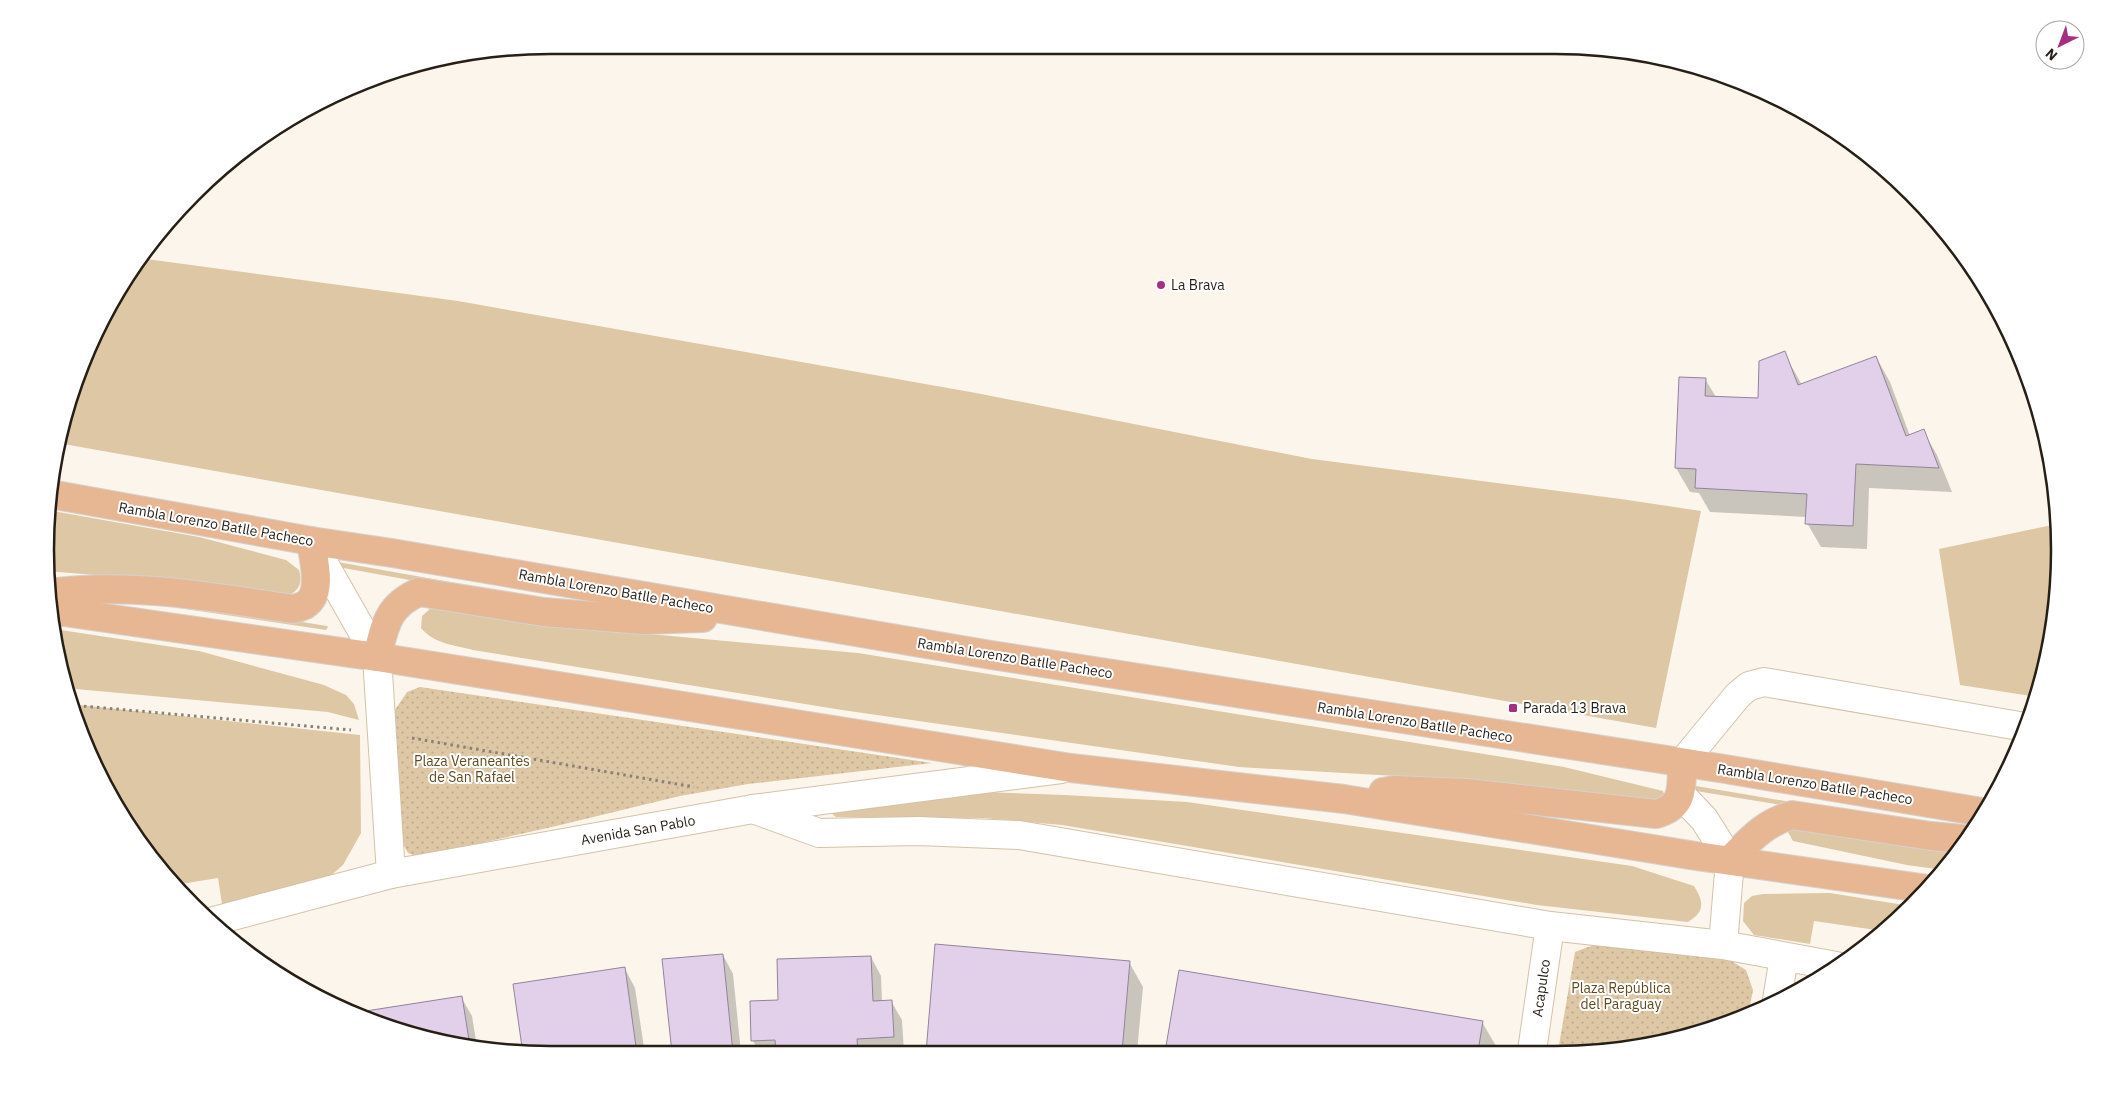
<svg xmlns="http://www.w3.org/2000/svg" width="2105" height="1100" font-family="'IBM Plex Sans',sans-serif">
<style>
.grass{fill:#dec7a5}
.park{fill:url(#park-dots)}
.shadow{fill:#0003}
.building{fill:#e2d0ea;stroke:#93839b}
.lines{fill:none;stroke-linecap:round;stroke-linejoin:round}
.minor-casing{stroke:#d3c2a8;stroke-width:30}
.major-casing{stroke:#d4d2d0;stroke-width:30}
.path{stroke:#888178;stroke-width:3;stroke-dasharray:2.5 4;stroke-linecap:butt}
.minor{stroke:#fff;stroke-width:28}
.major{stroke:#e7b692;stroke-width:28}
.poi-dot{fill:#a72d81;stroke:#fff;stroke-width:2}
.labels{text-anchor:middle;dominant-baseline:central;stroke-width:4;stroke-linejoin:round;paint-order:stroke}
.poi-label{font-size:14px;fill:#261f16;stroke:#fff;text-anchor:start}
.street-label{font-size:14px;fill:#261f16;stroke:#fff}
.park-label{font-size:14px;fill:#634a1e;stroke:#fff}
.rim{fill:none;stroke:#261f16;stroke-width:2.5}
</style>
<defs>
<pattern id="park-dots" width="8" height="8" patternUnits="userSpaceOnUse" patternTransform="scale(1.25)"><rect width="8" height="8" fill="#dec7a5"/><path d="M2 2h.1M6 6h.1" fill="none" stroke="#beaa8d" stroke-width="1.8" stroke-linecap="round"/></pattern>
</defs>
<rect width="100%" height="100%" fill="#fcf5eb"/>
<g class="grass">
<path d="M 139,258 L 458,301 L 976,393 L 1312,459 L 1621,499 L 1701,511 L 1656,728 L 58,443 C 69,378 100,326 130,270 Z"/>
<path d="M 47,510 L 199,537 L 286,560 L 299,570 C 303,584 299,590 287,596 L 183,582 L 46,571 Z"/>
<polygon points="2057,524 2059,583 2043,681 2037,697 1960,685 1939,549"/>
<polygon points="332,561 540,598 534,603 333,566"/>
<polygon points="179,602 327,626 328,627 326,630 179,608 177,605"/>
<path d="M 433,606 L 617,631 L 858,653 L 1564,767 L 1663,791 L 1665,796 L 1663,800 L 1635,801 L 1572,791 L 1466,780 L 1239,767 L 842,710 L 473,650 C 455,645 434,644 421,628 L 422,616 Z"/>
<polygon points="54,629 199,651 324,685 346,695 354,704 359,720 328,712 65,688"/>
<polygon points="70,704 360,735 361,833 343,865 328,878 314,886 222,904 218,878 175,885 130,831 84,744"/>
<polygon points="1696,786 1897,820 1893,823 1696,791"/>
<path d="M 982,792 L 1065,795 L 1187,802 L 1632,866 L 1694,886 C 1704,902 1705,912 1688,922 L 1537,905 L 1062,825 L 983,818 L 836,817 L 832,814 L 831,809 Z"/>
<polygon points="1794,828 1957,849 1943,870 1907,865 1793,841 1788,832"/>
<polygon points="1830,893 1910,906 1883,931 1814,921 1810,944 1754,935 1743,921 1744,903 1752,896 1763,894"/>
</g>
<g class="park">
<polygon points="420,687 932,763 748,784 680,796 552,827 418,857 408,853 403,844 396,753 395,710 407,692"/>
<polygon points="1607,940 1728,959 1746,970 1753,990 1748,1016 1621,1051 1558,1051 1575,952"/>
</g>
<g class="shadow">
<polygon points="1784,353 1802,385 1876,357 1890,382 1910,436 1923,431 1937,455 1952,492 1869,488 1867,549 1821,547 1807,523 1807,517 1710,512 1699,493 1690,492 1676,468 1680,378 1705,379 1716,397 1759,399"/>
<polygon points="723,955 733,974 741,1053 673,1053 664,960"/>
<polygon points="871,957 881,976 882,1002 891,1001 902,1020 904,1053 760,1053 753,1041 780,1002"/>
<polygon points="1129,962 1143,987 1137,1052 927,1053"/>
<polygon points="625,969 635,988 645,1054 525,1054"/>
<polygon points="461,997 472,1016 477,1047 420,1038 356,1014"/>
<polygon points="1482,1022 1496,1046 1495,1051 1167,1052"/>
</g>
<g class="building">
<polygon points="1785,351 1798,385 1876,356 1906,436 1924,429 1939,468 1856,464 1853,526 1805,524 1807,494 1695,488 1696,469 1675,468 1679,377 1706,378 1705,396 1758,398 1759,361"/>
<polygon points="935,944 1130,961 1122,1052 926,1053"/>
<polygon points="723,954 733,1053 672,1053 662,959"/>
<polygon points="871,956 873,1001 892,1000 894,1037 857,1039 858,1053 776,1053 775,1040 751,1041 750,1001 778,1000 777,959"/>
<polygon points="625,967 637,1054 523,1054 513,984"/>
<polygon points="1179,970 1483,1021 1478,1051 1165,1052"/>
<polygon points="462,996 470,1046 420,1038 353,1013"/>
</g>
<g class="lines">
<g class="minor-casing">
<g id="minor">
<polyline points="311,541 377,657 391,874"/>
<polyline points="1682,763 1738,695 1749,686 1764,682 2025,727"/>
<polyline points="1681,795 1704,819 1730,860 1723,945"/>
<polyline points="753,809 819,833 918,831 1019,835 1550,926 1723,945 1836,966"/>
<polyline points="210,922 391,874 753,809 1061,769"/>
<polyline points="1777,1000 1784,957"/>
<polyline points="1532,1051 1550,926"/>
</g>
</g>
<g class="major-casing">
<g id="major">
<polyline points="50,494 311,541 392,553 991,655 1725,769 1982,812"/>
<path d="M 48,593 C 130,582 212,597 293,609 C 297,608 301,607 305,605 C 324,593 313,559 311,541"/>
<polyline points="50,610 377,657 1071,768 1344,799 1696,856 1928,889"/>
<path d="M 377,657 C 385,626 387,606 419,592 L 544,612 L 643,620 L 703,618"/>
<path d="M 1383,792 L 1394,790 L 1466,793 L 1656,814 C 1685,806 1681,789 1682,763"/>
<path d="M 1730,860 C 1751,839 1763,824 1792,815 L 1931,836 L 1964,839"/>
</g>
</g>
<g class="path">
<polyline points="71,705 351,730"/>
<polyline points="412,738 694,787"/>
</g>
<use href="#minor" class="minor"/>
<use href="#major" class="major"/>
</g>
<g class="poi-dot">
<circle cx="1161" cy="285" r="5"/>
<rect x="1508" y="703" width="10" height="10" rx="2.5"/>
</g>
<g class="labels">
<g class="poi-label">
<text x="1171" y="285">La Brava</text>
<text x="1523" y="708">Parada 13 Brava</text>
</g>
<g class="street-label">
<text transform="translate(216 524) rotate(10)">Rambla Lorenzo Batlle Pacheco</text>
<text transform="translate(616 591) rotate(10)">Rambla Lorenzo Batlle Pacheco</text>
<text transform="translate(1015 658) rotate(9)">Rambla Lorenzo Batlle Pacheco</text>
<text transform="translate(1415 722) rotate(9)">Rambla Lorenzo Batlle Pacheco</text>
<text transform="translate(1815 784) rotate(9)">Rambla Lorenzo Batlle Pacheco</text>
<text transform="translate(638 830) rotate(-10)">Avenida San Pablo</text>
<text transform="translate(1541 988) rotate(-82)">Acapulco</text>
</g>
<g class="park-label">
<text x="472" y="761">Plaza Veraneantes<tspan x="472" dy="16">de San Rafael</tspan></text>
<text x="1621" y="988">Plaza República<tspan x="1621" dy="16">del Paraguay</tspan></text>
</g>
</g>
<path d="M0 0H2105V1100H0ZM550 54H1555A496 496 0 0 1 2051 550V550A496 496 0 0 1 1555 1046H550A496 496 0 0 1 54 550V550A496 496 0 0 1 550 54Z" fill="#fff" fill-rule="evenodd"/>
<path class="rim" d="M550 54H1555A496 496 0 0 1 2051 550V550A496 496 0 0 1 1555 1046H550A496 496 0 0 1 54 550V550A496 496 0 0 1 550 54Z"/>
<g transform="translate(2060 45) rotate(222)"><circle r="24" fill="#ffffff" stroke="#a8a5a2"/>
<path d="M0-4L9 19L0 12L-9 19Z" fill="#a72d81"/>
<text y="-8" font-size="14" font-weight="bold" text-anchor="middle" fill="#261f16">N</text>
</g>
</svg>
